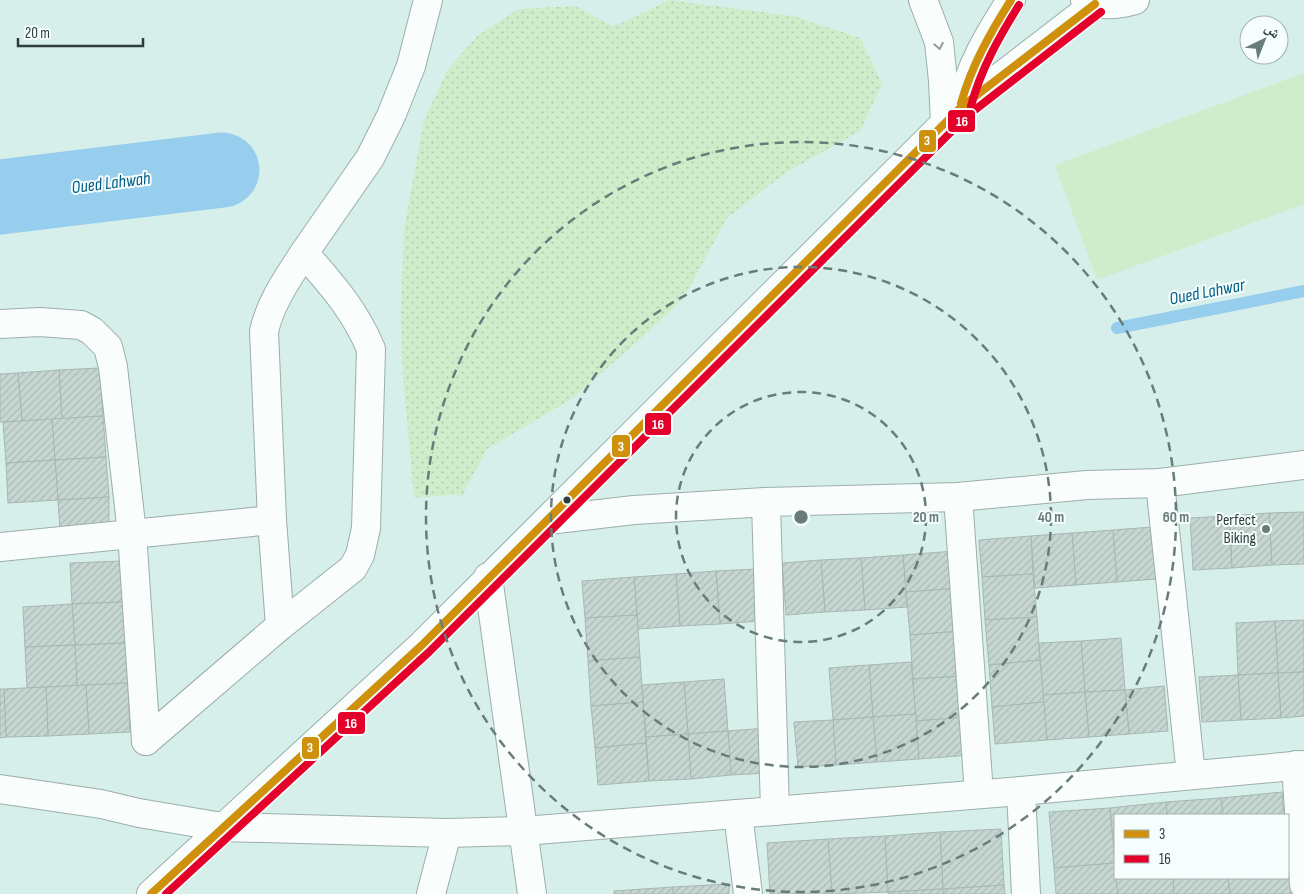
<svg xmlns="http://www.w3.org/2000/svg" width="1304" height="894" font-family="'Sofia Sans Condensed','Noto Naskh Arabic',sans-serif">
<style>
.park{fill:url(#park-dots)}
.garden{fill:#d0edcb}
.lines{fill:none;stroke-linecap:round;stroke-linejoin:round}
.stream{stroke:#97ceed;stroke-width:12}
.river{stroke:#97ceed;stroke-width:75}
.building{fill:url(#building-hatch);stroke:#a7b7b2}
.minor-casing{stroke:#9caeab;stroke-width:30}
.tertiary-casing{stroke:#9caeab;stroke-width:30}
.minor{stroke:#f9fdfc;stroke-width:28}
.tertiary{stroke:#f9fdfc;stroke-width:28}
.bus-1-casing{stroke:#f5fefc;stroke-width:11}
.bus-2-casing{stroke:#f5fefc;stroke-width:11}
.bus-1{stroke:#cf910c;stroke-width:8}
.bus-2{stroke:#e4002b;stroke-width:8}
.oneway{stroke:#939e9c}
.ring{fill:none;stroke:#687c79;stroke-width:2.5;stroke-dasharray:9 6}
.bus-dot{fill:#2d3e3c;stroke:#f5fefc;stroke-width:2}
.poi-dot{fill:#687c79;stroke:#f5fefc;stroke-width:2}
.labels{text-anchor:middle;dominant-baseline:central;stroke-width:4;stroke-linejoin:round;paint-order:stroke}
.poi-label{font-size:16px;fill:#2d3e3c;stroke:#f5fefc;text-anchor:end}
.water-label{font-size:18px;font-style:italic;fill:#005c87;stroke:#f5fefc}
.centre{fill:#687c79;stroke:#f5fefc;stroke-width:2.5}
.ring-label{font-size:15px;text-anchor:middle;font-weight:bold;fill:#687c79;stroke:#f5fefc;stroke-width:4;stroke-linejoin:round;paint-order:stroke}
.line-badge{stroke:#f5fefc;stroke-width:2}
.badge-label{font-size:14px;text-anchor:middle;font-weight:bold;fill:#fff}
</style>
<defs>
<pattern id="park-dots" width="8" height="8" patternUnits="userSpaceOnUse" patternTransform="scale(1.25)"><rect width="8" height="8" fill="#d0edcb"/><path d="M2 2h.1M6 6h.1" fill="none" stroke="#b3ccaf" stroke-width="1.8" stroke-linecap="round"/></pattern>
<pattern id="building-hatch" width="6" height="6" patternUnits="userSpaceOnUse" patternTransform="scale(1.25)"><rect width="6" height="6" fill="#c6d7d2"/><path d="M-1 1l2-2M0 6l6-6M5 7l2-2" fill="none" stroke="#aabab5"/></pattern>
</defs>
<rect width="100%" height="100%" fill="#d7efeb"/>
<path class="park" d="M 669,0 L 793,16 L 860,38 L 882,84 L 860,131 L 787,172 L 727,218 L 684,298 L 636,343 L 573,398 L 487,449 L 462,496 C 446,493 430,498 414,498 L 403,378 L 401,313 L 404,229 L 424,120 L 447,71 L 477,36 L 519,9 L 575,6 L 612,26 L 626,21 Z"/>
<polygon class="garden" points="1304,73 1304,204 1097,280 1055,165"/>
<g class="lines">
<polyline class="stream" points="1117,328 1304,291"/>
<polyline class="river" points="0,197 222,170"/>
</g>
<g class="building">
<polygon points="100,368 103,416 62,419 59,370"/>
<polygon points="59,370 62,419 22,421 18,373"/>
<polygon points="18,373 22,421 0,422 0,374"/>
<polygon points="103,416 106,457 55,460 52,419"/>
<polygon points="52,419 55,460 6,463 3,422"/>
<polygon points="106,457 109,497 58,500 55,460"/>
<polygon points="55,460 58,500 8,503 6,463"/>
<polygon points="109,497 109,528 60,530 58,500"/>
<polygon points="1304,512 1304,564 1272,565 1269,513"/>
<polygon points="1269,513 1272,565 1232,568 1229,516"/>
<polygon points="1229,516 1232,568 1193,570 1190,518"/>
<polygon points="1152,527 1156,579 1117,582 1113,530"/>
<polygon points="1113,530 1117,582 1076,585 1072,533"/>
<polygon points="1072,533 1076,585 1035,588 1031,536"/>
<polygon points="1031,536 1033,574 982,577 979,540"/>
<polygon points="955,551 958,588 906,592 903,555"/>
<polygon points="903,555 907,607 865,610 861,558"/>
<polygon points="861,558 865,610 825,612 821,560"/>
<polygon points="821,560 825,612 786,615 782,563"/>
<polygon points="122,561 124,602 72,604 70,563"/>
<polygon points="756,569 759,621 720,624 716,571"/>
<polygon points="716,571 720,624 680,626 676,574"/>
<polygon points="676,574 680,626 638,629 634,577"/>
<polygon points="1033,574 1037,617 985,620 982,577"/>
<polygon points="634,577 637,615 585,618 582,581"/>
<polygon points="958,588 961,631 910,635 906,592"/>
<polygon points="124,602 126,643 75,645 72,604"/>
<polygon points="72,604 75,645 25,647 23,607"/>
<polygon points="637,615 640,657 588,661 585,618"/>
<polygon points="1037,617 1040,660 989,665 985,620"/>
<polygon points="1304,620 1304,672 1278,673 1275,621"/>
<polygon points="1275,621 1278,673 1238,675 1236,623"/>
<polygon points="961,631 964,676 913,679 910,635"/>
<polygon points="1121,638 1125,690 1085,692 1081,641"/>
<polygon points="1081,641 1085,692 1043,695 1039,643"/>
<polygon points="126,643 128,683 77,686 75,645"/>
<polygon points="75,645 77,686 27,688 25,647"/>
<polygon points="640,657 643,702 591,706 588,661"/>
<polygon points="1040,660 1044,702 992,707 989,665"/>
<polygon points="911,662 916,714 873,717 869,665"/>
<polygon points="869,665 873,717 833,720 829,668"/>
<polygon points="1304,672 1304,716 1281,718 1278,673"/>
<polygon points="1278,673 1281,718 1241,720 1238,675"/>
<polygon points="1238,675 1241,720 1202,722 1199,677"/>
<polygon points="964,676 967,717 916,721 913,679"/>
<polygon points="724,679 728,731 688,734 684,682"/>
<polygon points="684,682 688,734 646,737 642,685"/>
<polygon points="128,683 130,732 89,734 86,685"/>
<polygon points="86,685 89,734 48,736 46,687"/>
<polygon points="1164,686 1168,731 1129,734 1125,690"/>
<polygon points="46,687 48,736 6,737 4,689"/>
<polygon points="0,689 4,689 6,737 0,738"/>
<polygon points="1125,690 1129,734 1089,737 1085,692"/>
<polygon points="1085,692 1089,737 1047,740 1043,695"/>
<polygon points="643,702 646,743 595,748 591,706"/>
<polygon points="1044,702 1047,740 995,744 992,707"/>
<polygon points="916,714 919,759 877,762 873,717"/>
<polygon points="873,717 877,762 836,765 833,720"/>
<polygon points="967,717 970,755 919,759 916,721"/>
<polygon points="833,720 836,765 798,767 794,722"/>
<polygon points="767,728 770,773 731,775 728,731"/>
<polygon points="728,731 731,775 691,779 688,734"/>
<polygon points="688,734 691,779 649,781 646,737"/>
<polygon points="646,743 649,781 598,785 595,748"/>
<polygon points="1282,792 1284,815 1223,815 1221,798"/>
<polygon points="1221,798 1223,815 1167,815 1166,802"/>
<polygon points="1166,802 1167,815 1115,815 1115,863 1110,808"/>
<polygon points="1110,808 1115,863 1054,868 1049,812"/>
<polygon points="1001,829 1004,885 943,889 940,832"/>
<polygon points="940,832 943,889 888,892 885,836"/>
<polygon points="885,836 888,892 832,894 828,839"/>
<polygon points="828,839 832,894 770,894 767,843"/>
<polygon points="1288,853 1291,894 1230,894 1228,878 1288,878"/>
<polygon points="1115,863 1118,894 1056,894 1054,868"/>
<polygon points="1116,878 1173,878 1174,894 1118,894"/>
<polygon points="1173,878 1228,878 1230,894 1174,894"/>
<polygon points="729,884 729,894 673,894 673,887"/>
<polygon points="1004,885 1005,894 943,894 943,889"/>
<polygon points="673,887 673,894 614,894 614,891"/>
<polygon points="943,889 943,894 888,894 888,892"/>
</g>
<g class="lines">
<g class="minor-casing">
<g id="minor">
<polyline points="0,324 40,322 81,325 92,331 108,347 113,367 132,533 146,741"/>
<polyline points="1160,483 1191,775"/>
<polyline points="958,497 979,794"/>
<polyline points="766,502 775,811"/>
<polyline points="548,520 634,510 766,502 958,497 1087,485 1160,483 1304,465"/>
<polyline points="0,547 272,520"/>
<polyline points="488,577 532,894"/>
<path d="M 280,626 L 353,568 L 360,555 L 366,528 L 371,349 C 354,309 332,285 304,253 L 370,158 L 391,116 L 411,66 L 428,0"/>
<path d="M 146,741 L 280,626 L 272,520 L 264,331 C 271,301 288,278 304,253"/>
<polyline points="1296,765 1304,885"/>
<polyline points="0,789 101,804 139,813 222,827 447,833 524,831 1021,791 1304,765"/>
<polyline points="1021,791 1026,894"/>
<polyline points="738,814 748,894"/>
<polyline points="431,894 447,833"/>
</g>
</g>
<g class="tertiary-casing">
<g id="tertiary">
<polyline points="923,0 939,42 943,81 945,124"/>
<path d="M 1085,0 C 1101,6 1118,5 1135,0"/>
<path d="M 960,108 C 971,64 987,38 1011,0"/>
<polyline points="151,894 422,645 960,108 1095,4"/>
</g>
</g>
<use href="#minor" class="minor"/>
<use href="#tertiary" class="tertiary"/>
<g class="bus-1-casing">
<g id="bus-1">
<path d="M 961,103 C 972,65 990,33 1011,0"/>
<polyline points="151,894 422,645 960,108 1095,4"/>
</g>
</g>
<g class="bus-2-casing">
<g id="bus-2">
<path d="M 971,106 C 981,69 999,37 1019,5"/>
<polyline points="166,894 429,652 967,116 1101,12"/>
</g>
</g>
<use href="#bus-1" class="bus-1"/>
<use href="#bus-2" class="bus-2"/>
</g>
<defs><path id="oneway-chevron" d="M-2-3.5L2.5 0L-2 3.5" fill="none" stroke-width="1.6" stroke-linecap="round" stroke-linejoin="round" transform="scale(1.25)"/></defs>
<use class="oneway" href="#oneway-chevron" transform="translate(939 46) rotate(80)"/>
<g class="ring">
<circle cx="801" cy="517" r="125"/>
<circle cx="801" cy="517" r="250"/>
<circle cx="801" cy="517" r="375"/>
</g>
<circle class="bus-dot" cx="567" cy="500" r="4.5"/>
<circle class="poi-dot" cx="1266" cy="529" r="5"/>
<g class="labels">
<g class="poi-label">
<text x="1256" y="520">Perfect<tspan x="1256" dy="18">Biking</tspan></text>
</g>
<g class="water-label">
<text transform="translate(111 183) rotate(-7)">Oued Lahwah</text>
<text transform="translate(1207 292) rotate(-11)">Oued Lahwar</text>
</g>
</g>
<circle cx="801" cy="517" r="8" class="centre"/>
<g class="ring-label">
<text x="926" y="522">20 m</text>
<text x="1051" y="522">40 m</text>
<text x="1176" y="522">60 m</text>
</g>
<g class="line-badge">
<rect x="947" y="109" width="29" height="24" rx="5" fill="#e4002b"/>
<rect x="918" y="129" width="19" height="24" rx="5" fill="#cf910c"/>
<rect x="644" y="412" width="28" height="24" rx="5" fill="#e4002b"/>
<rect x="611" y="434" width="20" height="24" rx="5" fill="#cf910c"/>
<rect x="337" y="711" width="29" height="24" rx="5" fill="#e4002b"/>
<rect x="301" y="736" width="19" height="24" rx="5" fill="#cf910c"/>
</g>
<g class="badge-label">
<text x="962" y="126">16</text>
<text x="927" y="145">3</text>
<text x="658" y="429">16</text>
<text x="621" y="451">3</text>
<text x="351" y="728">16</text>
<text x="310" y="752">3</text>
</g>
<rect x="1114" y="814" width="175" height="65" fill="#f5fefc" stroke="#a5b1af"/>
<rect x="1124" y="830" width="25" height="8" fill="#cf910c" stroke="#a5b1af"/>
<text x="1159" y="839" font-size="15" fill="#2d3e3c">3</text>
<rect x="1124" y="855" width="25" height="8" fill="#e4002b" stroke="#a5b1af"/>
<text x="1159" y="864" font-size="15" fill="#2d3e3c">16</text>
<g transform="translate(1264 40) rotate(43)"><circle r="24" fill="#f5fefc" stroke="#a5b1af"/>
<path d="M0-4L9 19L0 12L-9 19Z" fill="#687c79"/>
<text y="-8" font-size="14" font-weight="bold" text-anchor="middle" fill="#2d3e3c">ش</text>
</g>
<path d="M18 38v8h125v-8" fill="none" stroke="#2d3e3c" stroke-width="2.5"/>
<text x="25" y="38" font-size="15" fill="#2d3e3c" stroke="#f5fefc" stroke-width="4" paint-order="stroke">20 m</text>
</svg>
